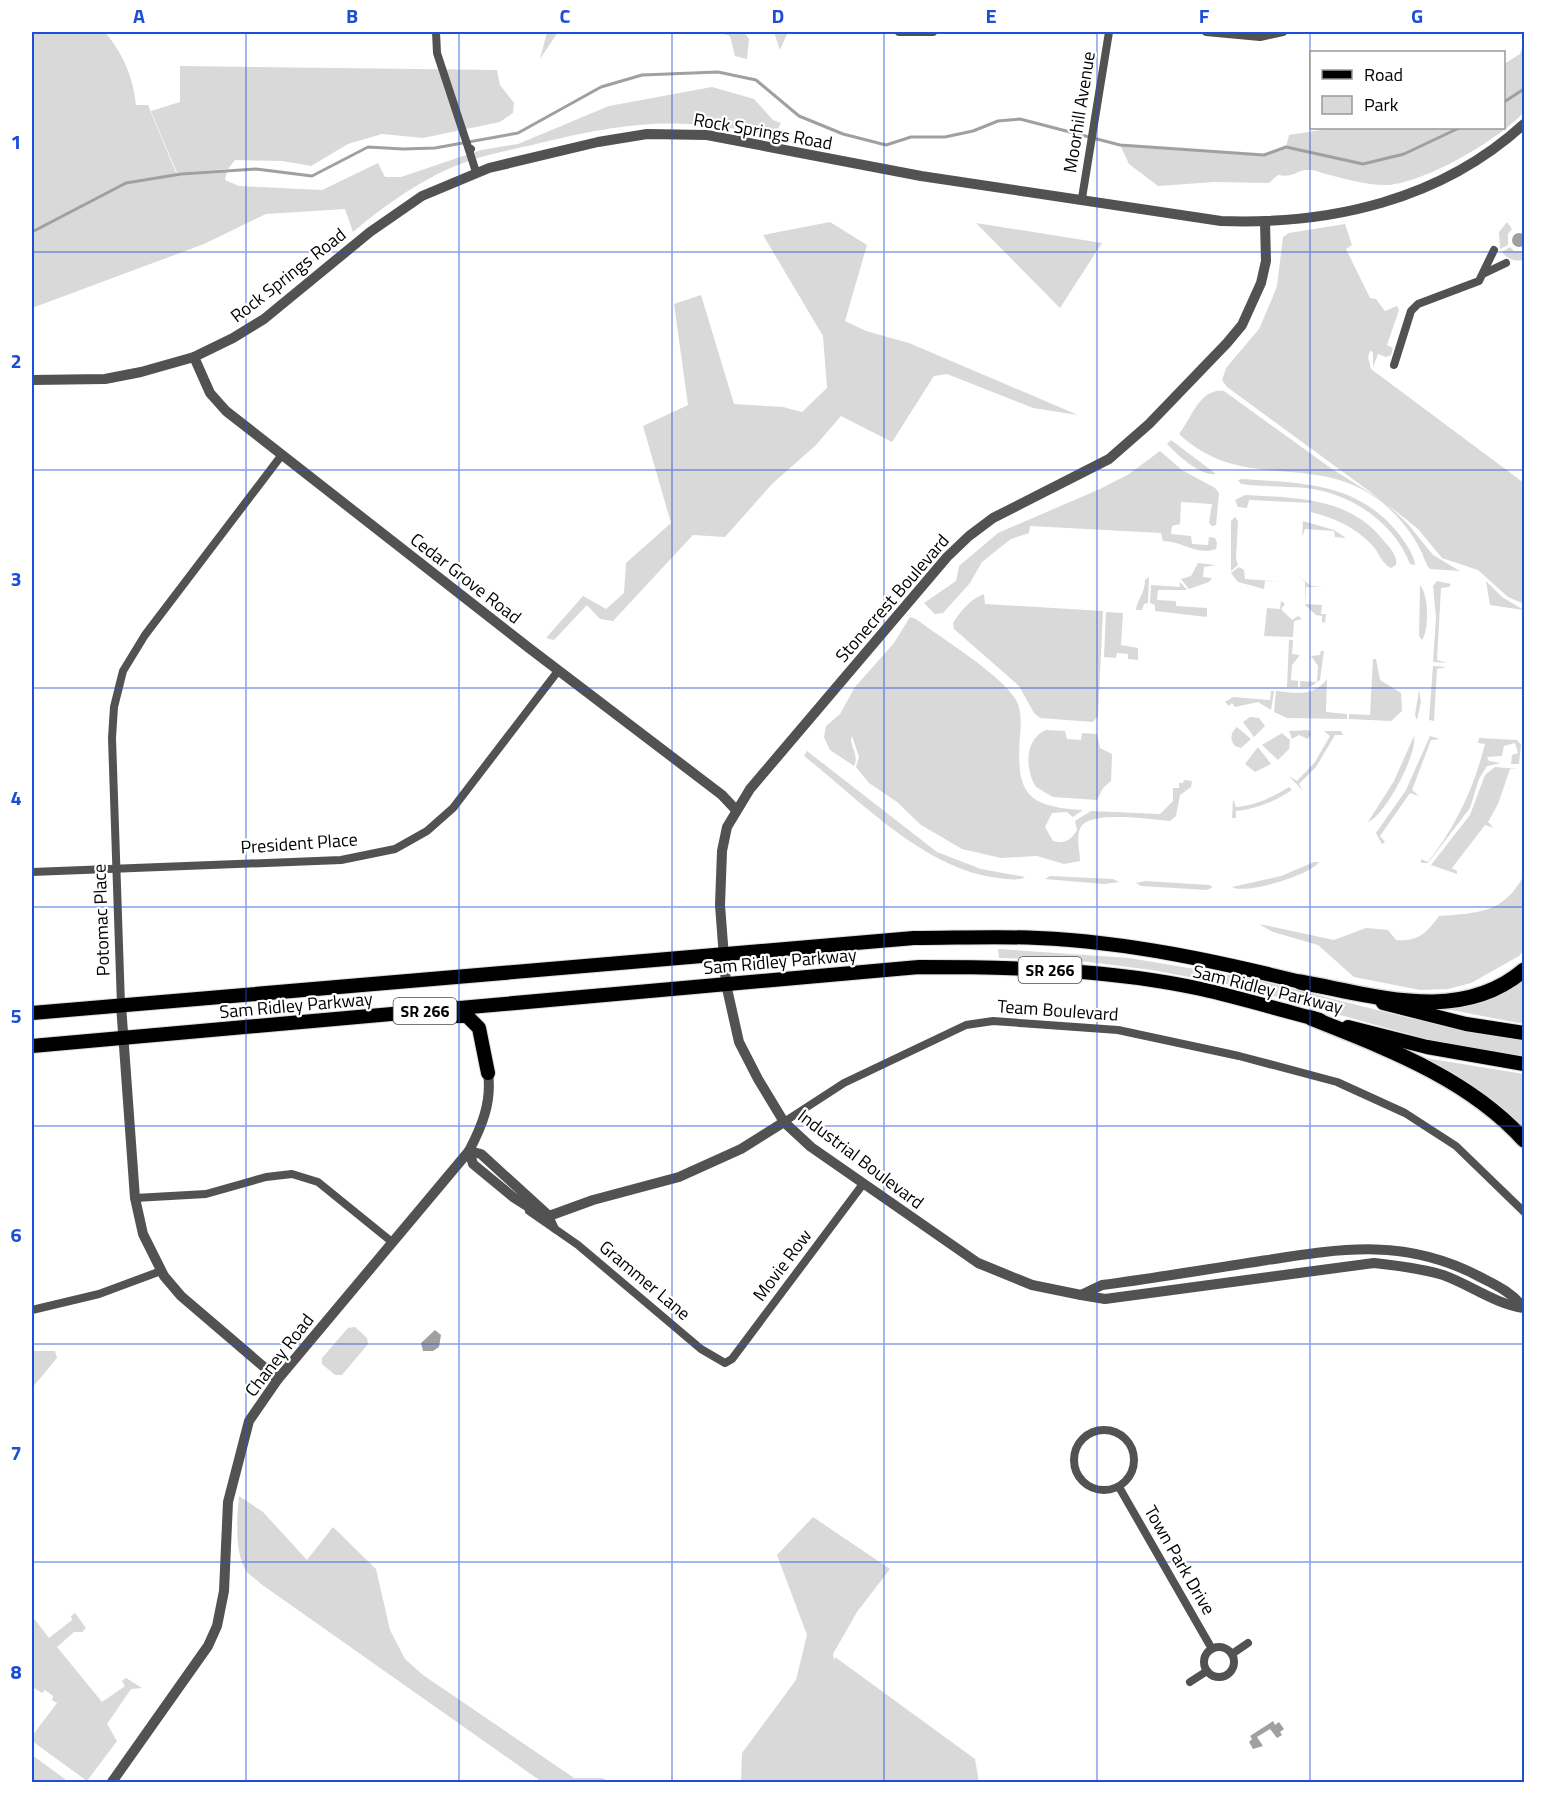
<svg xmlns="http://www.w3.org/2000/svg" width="1556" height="1814" font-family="'Titillium Web',sans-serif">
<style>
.green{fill:#d9d9d9}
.water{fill:#a0a0a0}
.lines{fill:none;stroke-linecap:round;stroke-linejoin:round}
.stream{stroke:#a0a0a0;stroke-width:3}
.primary-casing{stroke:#dbdbdb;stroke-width:16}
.motorway-casing{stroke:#dbdbdb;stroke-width:18}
.minor{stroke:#525252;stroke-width:8}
.tertiary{stroke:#525252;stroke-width:10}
.primary{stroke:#000;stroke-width:14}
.motorway{stroke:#000;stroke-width:15}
.grid{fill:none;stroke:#1d4ed8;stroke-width:1.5;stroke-opacity:0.55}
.labels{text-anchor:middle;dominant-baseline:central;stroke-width:4.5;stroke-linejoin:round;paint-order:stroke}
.shield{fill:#fff;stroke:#4c4c4c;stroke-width:1.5}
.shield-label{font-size:16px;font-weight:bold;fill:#000}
.street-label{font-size:18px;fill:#000;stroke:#fff}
.neatline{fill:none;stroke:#1d4ed8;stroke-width:2}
.grid-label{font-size:20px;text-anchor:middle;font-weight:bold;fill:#1d4ed8}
</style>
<rect width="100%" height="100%" fill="#fff"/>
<g class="green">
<path d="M 32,32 L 105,32 C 123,54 133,76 136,105 L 148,105 L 177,175 L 227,171 L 225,180 L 239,186 L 322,190 L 378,163 L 385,177 L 401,177 L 481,150 L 518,144 L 609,106 L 712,87 L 754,99 L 773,120 L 781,123 L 774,136 C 683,116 630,121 540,143 C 520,148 498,152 478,158 C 431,172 390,201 353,232 L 345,209 L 266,214 L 204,244 L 32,308 Z"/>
<polygon points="547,32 558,32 540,59"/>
<polygon points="717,32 744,32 749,39 747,59 735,56 730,36"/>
<polygon points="774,32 788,32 780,50"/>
<path d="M 1524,42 L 1524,112 C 1498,140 1428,181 1389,185 C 1369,186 1345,179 1326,174 C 1321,173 1313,169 1308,170 C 1295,170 1296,178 1278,175 L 1269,183 L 1214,182 L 1158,186 L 1129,164 L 1120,145 L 1264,155 L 1286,147 L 1289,135 L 1333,128 L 1504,128 L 1504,64 L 1520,54 Z"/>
<polygon points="180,66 497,70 500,85 514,103 513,113 500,122 423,138 382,134 348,144 311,166 282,161 235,160 228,169 177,173 151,111 180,102"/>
<polygon points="830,222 867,245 845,321 866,331 909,343 1078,415 1033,408 947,374 934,376 892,442 841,416 816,445 772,484 725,537 693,535 613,621 600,619 587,605 554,640 546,638 583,596 606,609 624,593 626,563 671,523 643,426 688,405 674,304 701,295 734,404 783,407 802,412 827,388 823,336 763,235"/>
<polygon points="1507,222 1512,229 1508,234 1508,245 1500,249 1499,232"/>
<polygon points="976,223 1102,243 1060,308"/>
<path d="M 1345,224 L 1352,245 L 1346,249 L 1370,298 L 1376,299 L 1385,311 L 1397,306 L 1399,310 L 1387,345 L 1393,348 L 1391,355 L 1386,357 L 1378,354 L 1373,367 L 1373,352 L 1370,351 L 1368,357 L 1371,369 L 1524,483 L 1524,604 L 1508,597 L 1478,570 L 1442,558 L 1418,529 L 1387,504 L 1407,523 L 1433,555 L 1460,571 L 1430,569 C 1425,564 1424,556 1420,549 C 1411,531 1398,516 1383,503 C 1316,449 1244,495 1179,434 C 1192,418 1199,388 1224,391 L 1332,469 L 1380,499 L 1227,387 L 1222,380 L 1226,368 L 1259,329 L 1272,299 L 1277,286 L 1283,237 L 1289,233 Z"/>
<path d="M 1510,247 L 1514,251 L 1524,251 L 1524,260 C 1516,262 1507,259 1502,252 Z"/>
<path d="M 1171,440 L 1216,474 C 1199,476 1178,455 1167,444 Z"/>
<path d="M 1160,451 L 1182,470 L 1215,488 L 1219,493 L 1216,525 L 1212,526 L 1209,523 L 1212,504 L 1181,502 L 1180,524 L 1172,526 L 1171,534 L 1191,536 L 1192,544 L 1208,545 L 1209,537 L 1215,538 L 1217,543 L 1216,549 C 1197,556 1182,541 1163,541 L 1161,533 L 1030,526 L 1029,533 L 1011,539 L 982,562 L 970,583 L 943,613 L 935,614 L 924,603 L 956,581 L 959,566 L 998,533 L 1100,489 L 1129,474 Z"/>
<path d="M 1242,479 C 1301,483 1357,482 1398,533 C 1405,542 1414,554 1415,565 L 1410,564 C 1394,522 1350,493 1306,488 C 1285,486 1263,487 1241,484 L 1238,480 Z"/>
<path d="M 1245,495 C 1296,498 1350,497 1384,541 C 1390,548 1398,556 1396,565 L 1391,568 C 1382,564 1379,553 1373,546 C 1355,527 1335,518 1311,512 L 1311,503 L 1249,500 L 1247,508 L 1238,507 L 1235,500 Z"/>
<polygon points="1235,517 1238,521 1236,559 1238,565 1231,571 1231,521"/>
<polygon points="1303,521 1334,530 1346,538 1335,537 1334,531 1305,529 1302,537"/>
<polygon points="1198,563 1216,565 1204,567 1203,577 1212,578 1209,582 1189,589 1181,579 1191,576"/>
<polygon points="1239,567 1244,570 1245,579 1285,582 1265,581 1264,589 1238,582 1231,573"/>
<polygon points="1296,574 1311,586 1323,587 1306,587 1305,604 1322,605 1321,614 1326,614 1325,623 1322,622 1322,616 1316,615 1305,605 1305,582"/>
<path d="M 1149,577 L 1148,603 L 1144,604 L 1142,610 L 1136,610 C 1137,599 1145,594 1145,580 Z"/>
<polygon points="1437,581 1451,584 1449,587 1441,588 1437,660 1447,663 1433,662 1436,617 1433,586"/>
<polygon points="1486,581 1502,597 1524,610 1490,605"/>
<polygon points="1180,582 1187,590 1158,590 1157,600 1176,601 1176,606 1207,608 1207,617 1155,611 1155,605 1150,603 1151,585 1180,587"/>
<path d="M 1420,585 C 1429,595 1429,630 1422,640 L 1419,636 Z"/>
<path d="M 984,594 L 985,604 L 1103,611 L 1098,716 L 1093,722 L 1040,718 L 1034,713 L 1019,686 L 954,629 L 953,623 C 961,611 970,599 984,594 Z"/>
<polygon points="1281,601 1285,604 1281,609 1292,620 1298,616 1302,619 1294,621 1293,637 1264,636 1267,608 1280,609"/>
<polygon points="1106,612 1123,613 1121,645 1138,648 1138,660 1128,659 1128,654 1117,653 1116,658 1104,657"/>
<path d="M 910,617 L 916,619 C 941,638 1002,675 1016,700 C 1022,710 1021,725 1020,736 C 1016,792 1025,807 1083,810 L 1073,817 L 1067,812 L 1052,813 L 1045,827 L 1053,841 C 1065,844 1071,840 1077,830 L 1075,821 L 1091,811 L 1160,814 L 1173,801 L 1173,788 L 1179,788 L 1179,783 L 1183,783 L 1184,780 L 1192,781 L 1191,787 L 1180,795 L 1176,816 L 1170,821 C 1152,820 1087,809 1080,829 C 1076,839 1080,851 1080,861 L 1064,864 L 1037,856 L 1001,858 L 962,849 L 921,825 L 897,802 L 869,783 L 856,767 L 859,757 L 852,736 C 848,744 860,755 854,766 L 830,750 L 824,737 L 826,726 L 840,714 L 855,687 L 894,643 Z"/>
<polygon points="1263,639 1293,640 1292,654 1300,655 1292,665 1291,680 1298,681 1298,687 1287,687 1289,640"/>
<polygon points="1321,651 1324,651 1320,680 1310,687 1300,687 1300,681 1317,682 1318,666 1311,656 1320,655"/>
<polygon points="1373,659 1376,659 1380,680 1401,693 1402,711 1391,721 1349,719 1349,714 1370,715"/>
<polygon points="1433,666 1447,667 1437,669 1434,721 1429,720"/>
<path d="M 1327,679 L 1326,712 L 1347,714 L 1347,719 L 1287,718 L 1274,712 L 1276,691 C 1296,693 1314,697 1327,679 Z"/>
<polygon points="1419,690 1421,702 1417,720 1415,715"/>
<polygon points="1271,691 1274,691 1271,710 1258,702 1235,707 1232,703 1229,706 1225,702 1233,697 1270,700"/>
<polygon points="1250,717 1259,718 1265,726 1254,737 1243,722"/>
<path d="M 1237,727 L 1251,739 L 1241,748 L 1235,746 C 1229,739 1231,732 1237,727 Z"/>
<path d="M 1046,730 L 1065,731 L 1067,739 L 1081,740 L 1082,733 L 1097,734 L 1100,748 L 1112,754 L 1111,781 L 1103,788 L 1097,800 L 1053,797 L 1036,787 C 1025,770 1024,739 1046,730 Z"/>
<polygon points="1309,730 1311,734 1308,739 1299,735 1292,739 1289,731"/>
<polygon points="1324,731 1341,731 1343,735 1335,735 1316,767 1299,784 1303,791 1289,776 1297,781 1315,762 1330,736"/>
<polygon points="1282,733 1290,740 1289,749 1278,760 1262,745"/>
<path d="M 1414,736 C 1418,753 1385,816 1368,822 L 1394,781 Z"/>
<polygon points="1430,736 1440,739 1431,740 1412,790 1419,796 1410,793 1380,836 1385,842 1382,844 1376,833 1406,790"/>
<path d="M 1479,738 L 1517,740 L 1521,745 L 1519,764 L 1511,764 L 1512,755 L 1518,753 L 1515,743 L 1504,746 L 1502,756 L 1487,757 L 1489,761 L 1501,763 L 1487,766 L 1479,779 L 1470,808 L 1428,863 L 1421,863 L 1421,859 L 1428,862 C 1456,826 1474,788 1485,744 L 1478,743 Z"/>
<polygon points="1258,747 1271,764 1255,772 1245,764"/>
<path d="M 807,751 L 937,852 L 981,869 L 1025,877 C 1018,881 1007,879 998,878 C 924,869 861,801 804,756 Z"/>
<polygon points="1495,767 1518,769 1510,769 1498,804 1488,822 1494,828 1485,825 1452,868 1457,871 1457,874 1431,865 1470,815 1485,775"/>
<path d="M 1289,787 L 1292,790 C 1276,801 1256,809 1236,811 L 1236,818 L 1232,818 L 1233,799 L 1236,807 C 1255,806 1273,797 1289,787 Z"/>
<path d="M 1314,862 L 1319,862 C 1311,875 1245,895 1232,887 L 1281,876 Z"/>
<path d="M 1524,875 L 1524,950 L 1519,956 L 1471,983 L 1448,989 L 1420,990 L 1354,977 L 1318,945 L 1273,932 L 1259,924 L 1334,940 L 1366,928 L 1388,930 L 1396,940 C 1417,942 1427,933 1439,916 C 1479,913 1504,913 1524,875 Z"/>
<polygon points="1050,876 1113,879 1119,882 1104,884 1045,879"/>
<polygon points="1146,881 1209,885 1213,887 1207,890 1141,886 1136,883"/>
<polygon points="998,949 1129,958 1254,979 1409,1018 1524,1041 1524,1057 1444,1044 1237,986 1152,970 1073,960 999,958"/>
<polygon points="1524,974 1524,1024 1446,1009 1448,1005"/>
<polygon points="1425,1058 1524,1074 1524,1133 1490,1103"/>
<polygon points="355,1327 367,1338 368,1344 342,1375 335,1375 322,1364 322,1358 348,1328"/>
<polygon points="32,1351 55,1351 57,1358 32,1388"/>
<path d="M 239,1496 L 263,1512 L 307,1560 L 333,1527 L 376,1569 L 390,1630 L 405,1659 L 423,1675 L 574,1778 L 602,1778 L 611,1782 L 542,1782 L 261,1584 C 257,1580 251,1576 247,1572 C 234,1555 237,1516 239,1496 Z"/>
<polygon points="813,1517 890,1569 857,1612 833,1654 834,1661 835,1657 975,1759 979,1782 741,1782 742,1753 796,1680 807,1635 777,1555"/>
<polygon points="75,1613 86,1628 82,1632 74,1632 57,1647 102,1702 125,1686 122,1681 126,1678 142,1688 131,1689 107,1724 117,1741 87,1781 32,1741 32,1736 57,1703 52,1700 53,1696 45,1690 42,1693 32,1687 32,1616 49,1638 72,1620 71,1616"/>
<polygon points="32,1755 69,1782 32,1782"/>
</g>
<g class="water">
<circle cx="1519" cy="240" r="7"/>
<polygon points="435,1330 441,1335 439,1347 433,1351 423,1351 421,1343"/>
<polygon points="1273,1721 1275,1725 1279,1722 1284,1729 1280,1732 1282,1735 1277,1738 1270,1729 1257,1737 1263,1746 1253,1749 1249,1742 1252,1739 1250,1736"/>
</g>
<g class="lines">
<g class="stream">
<polyline points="1504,102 1524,89"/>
<polyline points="32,232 126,183 181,174 256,169 312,176 368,147 403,149 435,148 518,133 601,87 642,75 718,72 756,80 799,116 843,134 886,145 911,137 945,137 973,131 998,121 1020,119 1120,145 1264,155 1286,147 1363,164 1404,154 1459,128"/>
</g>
<g class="primary-casing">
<g id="primary">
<polyline points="1383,1003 1466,1024 1524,1033"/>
<path d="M 32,1013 L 914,938 C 955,938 997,936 1038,938 C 1130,942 1220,962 1309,984"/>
<polyline points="450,1016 467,1016 479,1028 488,1073"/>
<polyline points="1348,1027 1427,1047 1524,1064"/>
<path d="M 32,1046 L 919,967 C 1013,967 1109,969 1201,989 C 1241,998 1280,1010 1320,1020"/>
</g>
</g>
<g class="motorway-casing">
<g id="motorway">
<path d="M 1300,982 C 1374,995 1460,1025 1524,970"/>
<path d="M 1311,1018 C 1386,1048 1468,1078 1524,1140"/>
</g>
</g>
<g class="minor">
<polyline points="436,32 437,53 468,147 471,149 468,147 476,172"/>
<polyline points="899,32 933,32"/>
<polyline points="1206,32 1260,37 1283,32"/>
<polyline points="1082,198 1109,32"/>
<polyline points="1485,273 1506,263"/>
<polyline points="1394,365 1411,311 1418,304 1479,281 1494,250"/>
<polyline points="32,872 341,860 395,849 427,831 453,808 558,671"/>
<polyline points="121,1005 112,738 114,707 123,671 145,635 281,456"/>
<polyline points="784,1122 844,1083 966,1025 993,1021 1118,1030 1239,1056 1337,1082 1405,1113 1456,1146 1524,1212"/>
<polyline points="135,1198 206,1194 266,1177 292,1174 318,1182 392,1242"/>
<polyline points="529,1211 555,1229"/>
<polyline points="549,1216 555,1229 578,1245 701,1349 725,1363 732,1359 863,1184"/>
<polyline points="32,1310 99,1294 161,1271"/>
<circle cx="1104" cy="1460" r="30"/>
<polyline points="1119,1487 1212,1649"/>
<circle cx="1219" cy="1662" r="15"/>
<polyline points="1232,1654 1248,1643"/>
<polyline points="1190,1682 1207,1671"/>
</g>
<g class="tertiary">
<path d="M 1265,222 L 1266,261 L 1261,283 L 1242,325 L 1227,343 L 1149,424 L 1109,459 L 993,518 L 969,536 L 947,557 L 750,789 L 727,827 L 722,851 L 720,905 L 726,984 L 739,1042 L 758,1079 L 784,1122 L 811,1147 L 978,1263 L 1032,1285 L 1081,1295 L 1105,1299 L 1374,1263 C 1398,1266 1421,1268 1443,1275 C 1471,1285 1495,1304 1524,1308"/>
<polyline points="194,357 210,393 226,411 529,648 722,795 736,810"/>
<path d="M 32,380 L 105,379 L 141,372 L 194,357 L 233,338 L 264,319 L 370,232 L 422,196 L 489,168 L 598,142 L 647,134 L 707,135 L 921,176 L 1221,221 C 1331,225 1441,200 1524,124"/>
<polyline points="121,1005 135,1198 143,1234 164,1276 181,1296 278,1379"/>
<polyline points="469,1151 473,1164 513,1197 535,1211 549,1216 593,1200 679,1177 741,1149 784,1122"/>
<polyline points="469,1151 481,1154 549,1216"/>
<path d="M 1081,1295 L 1102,1285 C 1156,1278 1208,1269 1261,1261 C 1343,1248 1408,1237 1484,1279 C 1500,1287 1513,1294 1524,1308"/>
<path d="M 112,1782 L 208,1646 L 217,1626 L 224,1591 L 228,1502 L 249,1421 L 278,1379 L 469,1151 C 482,1126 492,1102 488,1073"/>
</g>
<use href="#primary" class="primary"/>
<use href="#motorway" class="motorway"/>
</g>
<path class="grid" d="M 246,32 L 246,1782M 459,32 L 459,1782M 672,32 L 672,1782M 884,32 L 884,1782M 1097,32 L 1097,1782M 1310,32 L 1310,1782M 32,252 L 1524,252M 32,470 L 1524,470M 32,688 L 1524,688M 32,907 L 1524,907M 32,1126 L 1524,1126M 32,1344 L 1524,1344M 32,1562 L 1524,1562"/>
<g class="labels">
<g class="shield">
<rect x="1018.5" y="957" width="63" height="26" rx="4.5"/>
<rect x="393.5" y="998" width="63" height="26" rx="4.5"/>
</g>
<g class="shield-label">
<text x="1050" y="970">SR 266</text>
<text x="425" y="1011">SR 266</text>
</g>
<g class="street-label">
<text transform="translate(1079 112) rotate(-81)">Moorhill Avenue</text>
<text transform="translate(763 131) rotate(10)">Rock Springs Road</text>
<text transform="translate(288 275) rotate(-38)">Rock Springs Road</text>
<text transform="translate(466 578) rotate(38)">Cedar Grove Road</text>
<text transform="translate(892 598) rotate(-49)">Stonecrest Boulevard</text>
<text transform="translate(299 843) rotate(-4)">President Place</text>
<text transform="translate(101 920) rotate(-92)">Potomac Place</text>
<text transform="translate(780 961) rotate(-5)">Sam Ridley Parkway</text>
<text transform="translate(1268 989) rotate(14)">Sam Ridley Parkway</text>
<text transform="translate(296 1005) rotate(-5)">Sam Ridley Parkway</text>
<text transform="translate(1058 1010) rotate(4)">Team Boulevard</text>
<text transform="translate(861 1159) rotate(37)">Industrial Boulevard</text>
<text transform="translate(782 1265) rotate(-53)">Movie Row</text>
<text transform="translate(645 1280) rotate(40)">Grammer Lane</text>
<text transform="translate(279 1355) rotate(-52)">Chaney Road</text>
<text transform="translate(1180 1560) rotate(60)">Town Park Drive</text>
</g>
</g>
<rect width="1556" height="1814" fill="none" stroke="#ffffff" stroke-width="66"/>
<rect x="1310" y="51" width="195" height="78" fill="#ffffff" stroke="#999999" stroke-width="1.5"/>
<rect x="1322" y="70" width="30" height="9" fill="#000000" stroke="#999999" stroke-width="1.5"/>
<text x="1364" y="81" font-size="18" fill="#000000">Road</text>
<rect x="1322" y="96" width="30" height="18" fill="#d9d9d9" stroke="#999999" stroke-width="1.5"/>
<text x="1364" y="111" font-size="18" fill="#000000">Park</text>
<rect x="33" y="33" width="1490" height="1748" class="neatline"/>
<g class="grid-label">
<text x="139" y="23">A</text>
<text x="352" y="23">B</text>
<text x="565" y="23">C</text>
<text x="778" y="23">D</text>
<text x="991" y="23">E</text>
<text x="1204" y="23">F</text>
<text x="1417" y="23">G</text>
<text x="16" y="149">1</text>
<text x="16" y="368">2</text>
<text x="16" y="586">3</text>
<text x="16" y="805">4</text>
<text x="16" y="1023">5</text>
<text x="16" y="1242">6</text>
<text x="16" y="1460">7</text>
<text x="16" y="1679">8</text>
</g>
</svg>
